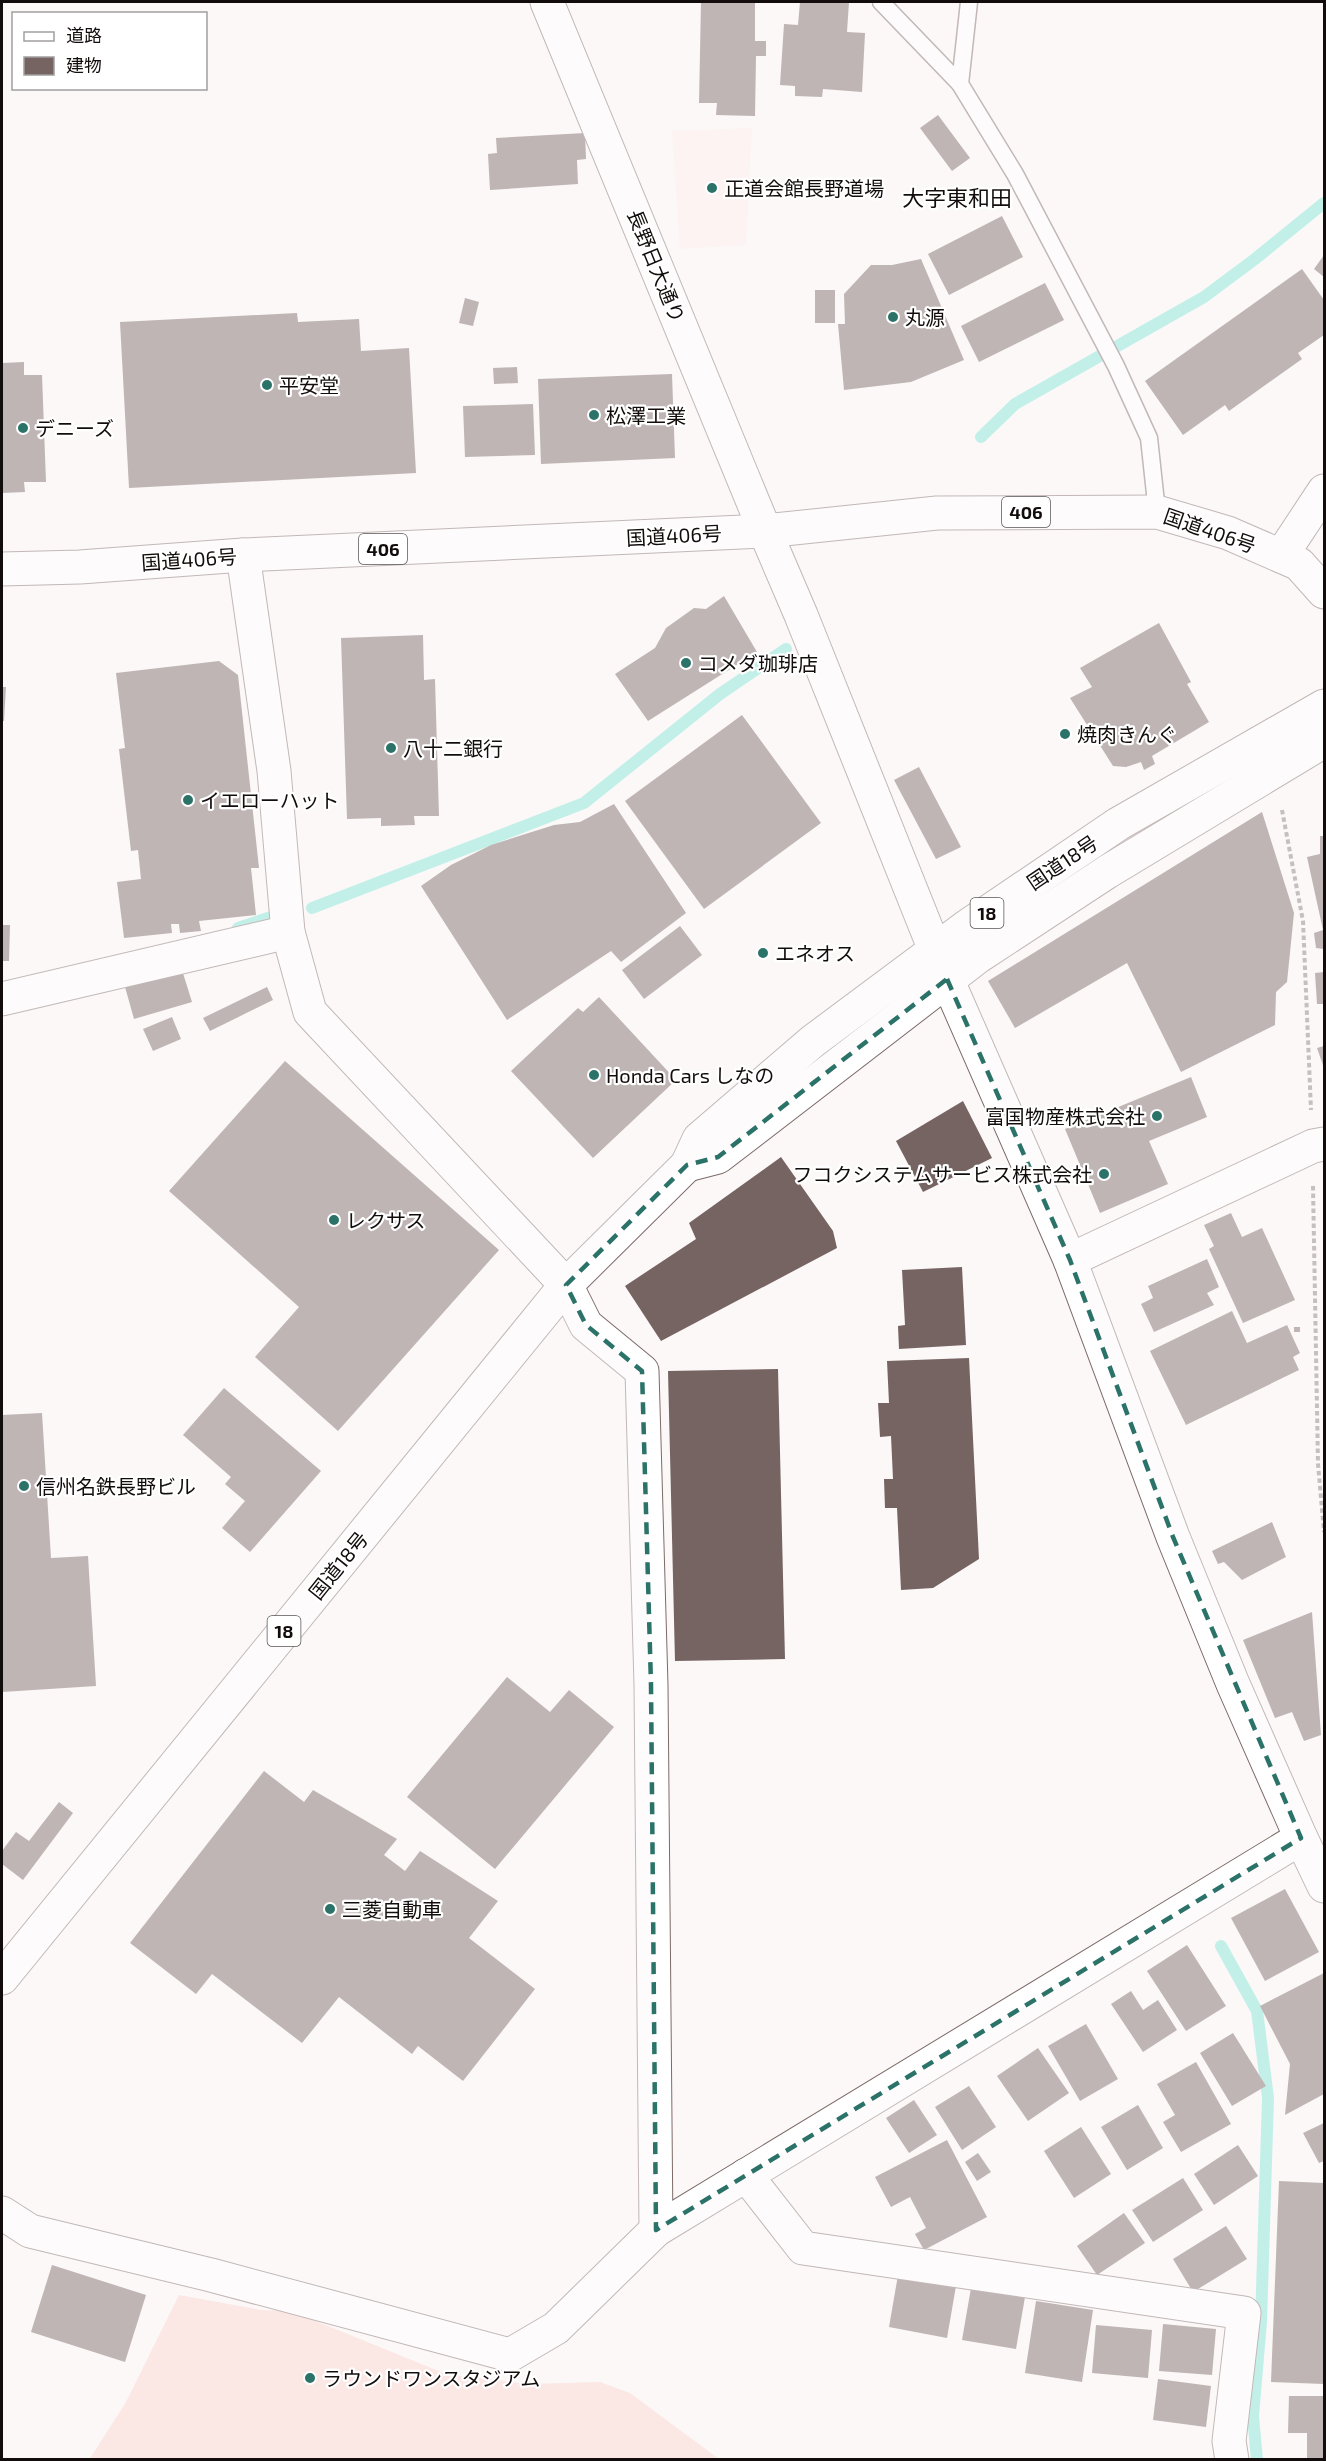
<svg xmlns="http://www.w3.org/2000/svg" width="1326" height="2461" font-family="'Exo 2','Noto Sans JP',sans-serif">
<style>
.built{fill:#ffedeb}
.garden{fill:#fad4cf}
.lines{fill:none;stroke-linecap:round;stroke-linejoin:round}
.stream{stroke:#7ce7d7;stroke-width:12}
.building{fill:#756462}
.service-casing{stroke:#7c6b68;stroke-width:19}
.minor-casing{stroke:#7c6b68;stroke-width:35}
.tertiary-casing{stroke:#7c6b68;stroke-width:35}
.trunk-casing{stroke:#7c6b68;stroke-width:35}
.path{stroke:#837d7d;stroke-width:4;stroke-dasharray:4.5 3;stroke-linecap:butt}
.service{stroke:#fff;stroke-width:16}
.minor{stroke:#fff;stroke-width:33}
.tertiary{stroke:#fff;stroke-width:33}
.trunk{stroke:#fff;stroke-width:33}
.marked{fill:none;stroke:#2b7268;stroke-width:4.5;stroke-dasharray:12 8;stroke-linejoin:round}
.poi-dot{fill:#2b7268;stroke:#fff;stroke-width:2}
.labels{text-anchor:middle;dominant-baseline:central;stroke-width:4.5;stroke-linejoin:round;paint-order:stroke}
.shield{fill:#fff;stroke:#5a5555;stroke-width:1.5}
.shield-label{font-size:18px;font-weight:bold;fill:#130c0c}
.poi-label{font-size:20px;fill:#130c0c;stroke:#fff;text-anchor:start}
.street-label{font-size:20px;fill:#130c0c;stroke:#fff}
.quarter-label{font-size:22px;fill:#130c0c;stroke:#fff}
</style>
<rect width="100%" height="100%" fill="#fcf8f8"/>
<polygon class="built" points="752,128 746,245 680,249 672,131"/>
<polygon class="garden" points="179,2295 261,2310 291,2311 446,2374 528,2384 600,2382 630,2393 719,2459 89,2460 126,2402"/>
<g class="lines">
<g class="stream">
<polyline points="981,437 1015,404 1204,297 1255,259 1324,203"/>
<polyline points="312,908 584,803 720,694 786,649"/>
<polyline points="238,928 274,916"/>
<polyline points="1221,1946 1257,2011 1268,2098 1261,2322 1253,2416 1257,2460"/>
</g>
</g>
<g class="building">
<polygon points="701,2 755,2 755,41 766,41 766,56 756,56 755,116 716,115 717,103 699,103"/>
<polygon points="800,2 849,2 847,32 865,33 862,92 823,89 822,97 795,96 795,86 780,85 784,24 798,25"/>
<polygon points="938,115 970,158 952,171 920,128"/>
<polygon points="585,133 586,159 577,160 578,184 490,190 488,154 497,153 496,138"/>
<polygon points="1002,216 1023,257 949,295 928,254"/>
<polygon points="1324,255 1324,277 1314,269"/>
<polygon points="921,259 964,360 911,382 844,390 838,324 845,324 844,294 871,265 892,265"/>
<polygon points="1302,269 1324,300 1324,335 1298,353 1302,359 1229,411 1225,405 1183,435 1145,381"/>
<polygon points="1045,283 1064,320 979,362 961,326"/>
<rect x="815" y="290" width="20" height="33"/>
<polygon points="465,298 479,302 473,326 459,323"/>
<polygon points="297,313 298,322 359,319 361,351 409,348 416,473 129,488 120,322"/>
<polygon points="24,362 24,375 42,375 46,482 24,482 25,492 2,493 2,363"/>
<polygon points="517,367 518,383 494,384 493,368"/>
<polygon points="672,374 675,458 541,464 538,379"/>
<polygon points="533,404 535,455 465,457 463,406"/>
<polygon points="724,596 757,652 648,721 615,674 655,648 666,628 694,608 706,609"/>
<polygon points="1159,623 1191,682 1187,684 1209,722 1152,756 1155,764 1144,770 1141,762 1126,767 1113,766 1070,698 1092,687 1080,668"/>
<polygon points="423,635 424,680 435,679 439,816 414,816 415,825 381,826 381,818 347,819 341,638"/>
<polygon points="219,661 238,675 259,868 251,868 256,915 199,921 201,931 180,933 179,924 171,924 172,933 124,938 117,882 141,879 138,850 131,851 119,749 125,748 116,673"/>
<polygon points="2,687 6,687 4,721 2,721"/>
<polygon points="742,715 821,823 704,909 625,801"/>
<polygon points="919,767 961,847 936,859 894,780"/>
<polygon points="614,804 686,913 621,962 611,951 507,1020 421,886 451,865 491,845 554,825 580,822"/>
<polygon points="1262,812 1294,913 1287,982 1276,992 1275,1025 1181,1072 1127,963 1015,1028 988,981"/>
<polygon points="1320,836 1324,836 1324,949 1316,948 1314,933 1323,930 1307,857 1320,854"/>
<polygon points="2,925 10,925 9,961 2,961"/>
<polygon points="680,926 702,955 644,999 622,970"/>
<polygon points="182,970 192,1002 134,1019 125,987"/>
<polygon points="1324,972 1324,1004 1317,1004 1315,973"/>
<polygon points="267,987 273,1000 210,1031 203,1018"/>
<polygon points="599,997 676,1080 593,1158 511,1071 578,1008 583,1012"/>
<polygon points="172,1017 181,1039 153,1051 143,1029"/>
<polygon points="1324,1046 1324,1068 1317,1048"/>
<polygon points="285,1061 499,1250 338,1431 255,1357 299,1307 169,1191"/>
<polygon points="1191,1077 1207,1117 1149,1141 1168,1184 1100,1213 1065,1129"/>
<polygon points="963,1101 992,1158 923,1192 896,1141"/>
<polygon points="781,1157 833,1231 837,1248 661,1341 625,1286 696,1239 689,1223"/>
<polygon points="1231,1213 1242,1237 1262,1228 1295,1300 1243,1323 1209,1249 1214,1246 1204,1225"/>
<polygon points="1207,1259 1219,1287 1207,1293 1214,1305 1154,1332 1141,1304 1153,1298 1148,1286"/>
<polygon points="962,1267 966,1345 899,1349 898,1326 905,1325 902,1270"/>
<polygon points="1232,1311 1247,1343 1287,1325 1300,1353 1293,1357 1299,1370 1186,1425 1150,1351"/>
<rect x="1294" y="1327" width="6" height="5"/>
<polygon points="969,1358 979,1559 933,1588 901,1590 897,1508 885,1508 884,1479 893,1479 891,1436 880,1437 878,1403 889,1403 887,1361"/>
<polygon points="778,1369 785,1659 675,1661 668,1371"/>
<polygon points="224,1388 321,1471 250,1552 222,1528 245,1501 225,1484 231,1477 183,1435"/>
<polygon points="42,1413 51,1558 88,1556 96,1686 2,1692 2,1415"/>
<polygon points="1272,1522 1286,1557 1242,1580 1224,1562 1218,1564 1212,1551"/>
<polygon points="1312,1612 1321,1735 1304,1741 1292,1712 1275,1718 1243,1640"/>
<polygon points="507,1677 550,1712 569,1690 614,1727 495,1869 407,1797"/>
<polygon points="264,1771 304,1802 313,1790 397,1839 384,1855 405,1871 420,1851 498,1901 469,1938 535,1989 463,2081 418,2046 412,2054 339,1997 302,2043 212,1974 196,1994 130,1943"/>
<polygon points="59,1802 73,1813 23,1880 2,1864 2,1851 16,1832 29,1841"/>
<polygon points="1285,1889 1319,1952 1265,1981 1231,1918"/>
<polygon points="1187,1945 1226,2006 1186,2031 1147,1971"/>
<polygon points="1324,1973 1324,2094 1285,2115 1290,2064 1260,2006"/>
<polygon points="1131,1991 1143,2010 1158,2000 1177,2030 1143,2052 1111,2004"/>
<polygon points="1086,2024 1118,2079 1080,2101 1048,2046"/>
<polygon points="1233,2033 1266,2086 1232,2106 1200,2053"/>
<polygon points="1038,2048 1069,2093 1028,2121 997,2076"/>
<polygon points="1196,2062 1231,2124 1181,2152 1163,2122 1175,2115 1157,2084"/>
<polygon points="969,2086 996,2127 962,2150 935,2107"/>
<polygon points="914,2100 937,2135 909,2153 886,2118"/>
<polygon points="1138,2105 1163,2148 1127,2170 1101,2127"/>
<polygon points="1324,2123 1324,2161 1319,2163 1303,2133"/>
<polygon points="1081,2127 1111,2174 1074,2198 1044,2151"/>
<polygon points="947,2140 987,2217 924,2250 915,2234 926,2228 910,2197 891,2207 875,2177"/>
<polygon points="1238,2145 1258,2176 1214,2205 1194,2174"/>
<polygon points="978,2153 991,2172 977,2181 965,2162"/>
<polygon points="1183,2178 1203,2210 1153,2242 1132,2210"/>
<polygon points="1279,2181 1324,2183 1324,2384 1271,2382"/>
<polygon points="1124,2213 1145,2243 1097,2275 1077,2246"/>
<polygon points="1226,2226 1247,2259 1193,2292 1173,2259"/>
<polygon points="52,2265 146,2295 125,2362 31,2332"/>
<polygon points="898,2275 956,2286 947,2338 889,2327"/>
<polygon points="971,2288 1025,2297 1016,2349 962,2340"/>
<polygon points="1036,2301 1093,2310 1082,2382 1025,2373"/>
<polygon points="1163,2324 1216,2329 1212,2375 1159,2371"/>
<polygon points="1096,2325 1152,2330 1148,2378 1092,2373"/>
<polygon points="1158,2379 1211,2386 1206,2427 1153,2420"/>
<polygon points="1289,2396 1324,2396 1324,2460 1307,2460 1307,2433 1288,2433"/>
</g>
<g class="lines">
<g class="service-casing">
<g id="service">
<polyline points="881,2 960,84"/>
<polyline points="969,2 960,84 1015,174 1116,366 1149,438 1157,512"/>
</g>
</g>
<g class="minor-casing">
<g id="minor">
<polyline points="765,531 801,615 935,950"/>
<polyline points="243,555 274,771 288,932 310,1012 566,1285 586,1325 642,1371 651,1685 656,2230"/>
<polyline points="1281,556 1324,491"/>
<polyline points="947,979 1070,1260 1173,1537 1233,1684 1301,1838 1324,1886"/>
<polyline points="2,999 288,932"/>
<polyline points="1070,1260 1313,1146 1324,1144"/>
<polyline points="746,2175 803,2248 1244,2313 1229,2441 1232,2460"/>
<polyline points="2,2213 30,2231 211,2275 510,2355 556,2328 656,2230 1301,1838"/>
</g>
</g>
<g class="tertiary-casing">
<polyline id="tertiary" points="547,2 765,531"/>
</g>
<g class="trunk-casing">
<g id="trunk">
<polyline points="2,569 80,567 243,555 765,531 937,513 1157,512 1228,533 1299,564 1324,592"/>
<polyline points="687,1165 718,1157 979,956 1107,872 1324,741"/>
<polyline points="2,1978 566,1285 687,1165 699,1139 813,1041 966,927 1118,824 1324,706"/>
</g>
</g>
<g class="path">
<polyline points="1282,810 1303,921 1311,1110"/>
<polyline points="1313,1186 1318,1464 1324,1532"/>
</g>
<use href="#service" class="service"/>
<use href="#minor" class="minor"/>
<use href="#tertiary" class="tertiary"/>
<use href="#trunk" class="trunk"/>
</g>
<path d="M0 0H1326V2461H0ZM 947,979 L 1070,1260 L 1173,1537 L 1301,1838 L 656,2230 L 651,1685 L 642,1371 L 586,1325 L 566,1285 L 687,1165 L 718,1157 Z" fill="#fcf8f8" fill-opacity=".55" fill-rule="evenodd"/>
<path class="marked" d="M 947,979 L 1070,1260 L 1173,1537 L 1301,1838 L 656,2230 L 651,1685 L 642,1371 L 586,1325 L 566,1285 L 687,1165 L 718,1157 Z"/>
<g class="poi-dot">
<circle cx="712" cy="188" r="6"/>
<circle cx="893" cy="317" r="6"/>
<circle cx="267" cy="385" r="6"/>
<circle cx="594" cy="415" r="6"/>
<circle cx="23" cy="428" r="6"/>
<circle cx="686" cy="663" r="6"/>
<circle cx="1065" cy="734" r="6"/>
<circle cx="391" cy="748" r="6"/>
<circle cx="188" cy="800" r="6"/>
<circle cx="763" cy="953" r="6"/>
<circle cx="594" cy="1075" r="6"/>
<circle cx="1157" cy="1116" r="6"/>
<circle cx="1104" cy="1174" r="6"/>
<circle cx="334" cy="1220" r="6"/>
<circle cx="24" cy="1486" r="6"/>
<circle cx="330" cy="1909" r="6"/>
<circle cx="310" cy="2378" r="6"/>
</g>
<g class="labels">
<g class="shield">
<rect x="1002" y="497" width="48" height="30" rx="4.5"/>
<rect x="359" y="534" width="48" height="30" rx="4.5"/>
<rect x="970.5" y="898" width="33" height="30" rx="4.5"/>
<rect x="267.5" y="1616" width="33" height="30" rx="4.5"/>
</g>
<g class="shield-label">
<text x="1026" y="512">406</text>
<text x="383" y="549">406</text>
<text x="987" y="913">18</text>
<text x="284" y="1631">18</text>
</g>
<g class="poi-label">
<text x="724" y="188">正道会館長野道場</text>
<text x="905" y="317">丸源</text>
<text x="279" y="385">平安堂</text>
<text x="606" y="415">松澤工業</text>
<text x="35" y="428">デニーズ</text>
<text x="698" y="663">コメダ珈琲店</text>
<text x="1077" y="734">焼肉きんぐ</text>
<text x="403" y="748">八十二銀行</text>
<text x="200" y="800">イエローハット</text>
<text x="775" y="953">エネオス</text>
<text x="606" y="1075">Honda Cars しなの</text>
<text x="1145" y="1116" text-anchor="end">富国物産株式会社</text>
<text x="1092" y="1174" text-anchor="end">フコクシステムサービス株式会社</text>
<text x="346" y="1220">レクサス</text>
<text x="36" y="1486">信州名鉄長野ビル</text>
<text x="342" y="1909">三菱自動車</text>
<text x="322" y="2378">ラウンドワンスタジアム</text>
</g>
<g class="street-label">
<text transform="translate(657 266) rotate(68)">長野日大通り</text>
<text transform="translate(1210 530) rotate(19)">国道406号</text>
<text transform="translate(674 535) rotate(-3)">国道406号</text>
<text transform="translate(189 559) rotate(-4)">国道406号</text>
<text transform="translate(1062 862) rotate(-34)">国道18号</text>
<text transform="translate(338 1565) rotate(-51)">国道18号</text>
</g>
<g class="quarter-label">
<text x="957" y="197">大字東和田</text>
</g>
</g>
<rect width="1326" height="2461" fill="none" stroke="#130c0c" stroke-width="6"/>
<rect x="12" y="12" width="195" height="78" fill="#ffffff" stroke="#a19e9e" stroke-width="1.5"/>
<rect x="24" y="32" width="30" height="9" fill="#ffffff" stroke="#a19e9e" stroke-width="1.5"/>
<text x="66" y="42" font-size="18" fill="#130c0c">道路</text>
<rect x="24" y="57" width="30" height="18" fill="#756462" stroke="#a19e9e" stroke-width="1.5"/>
<text x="66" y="72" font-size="18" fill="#130c0c">建物</text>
</svg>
